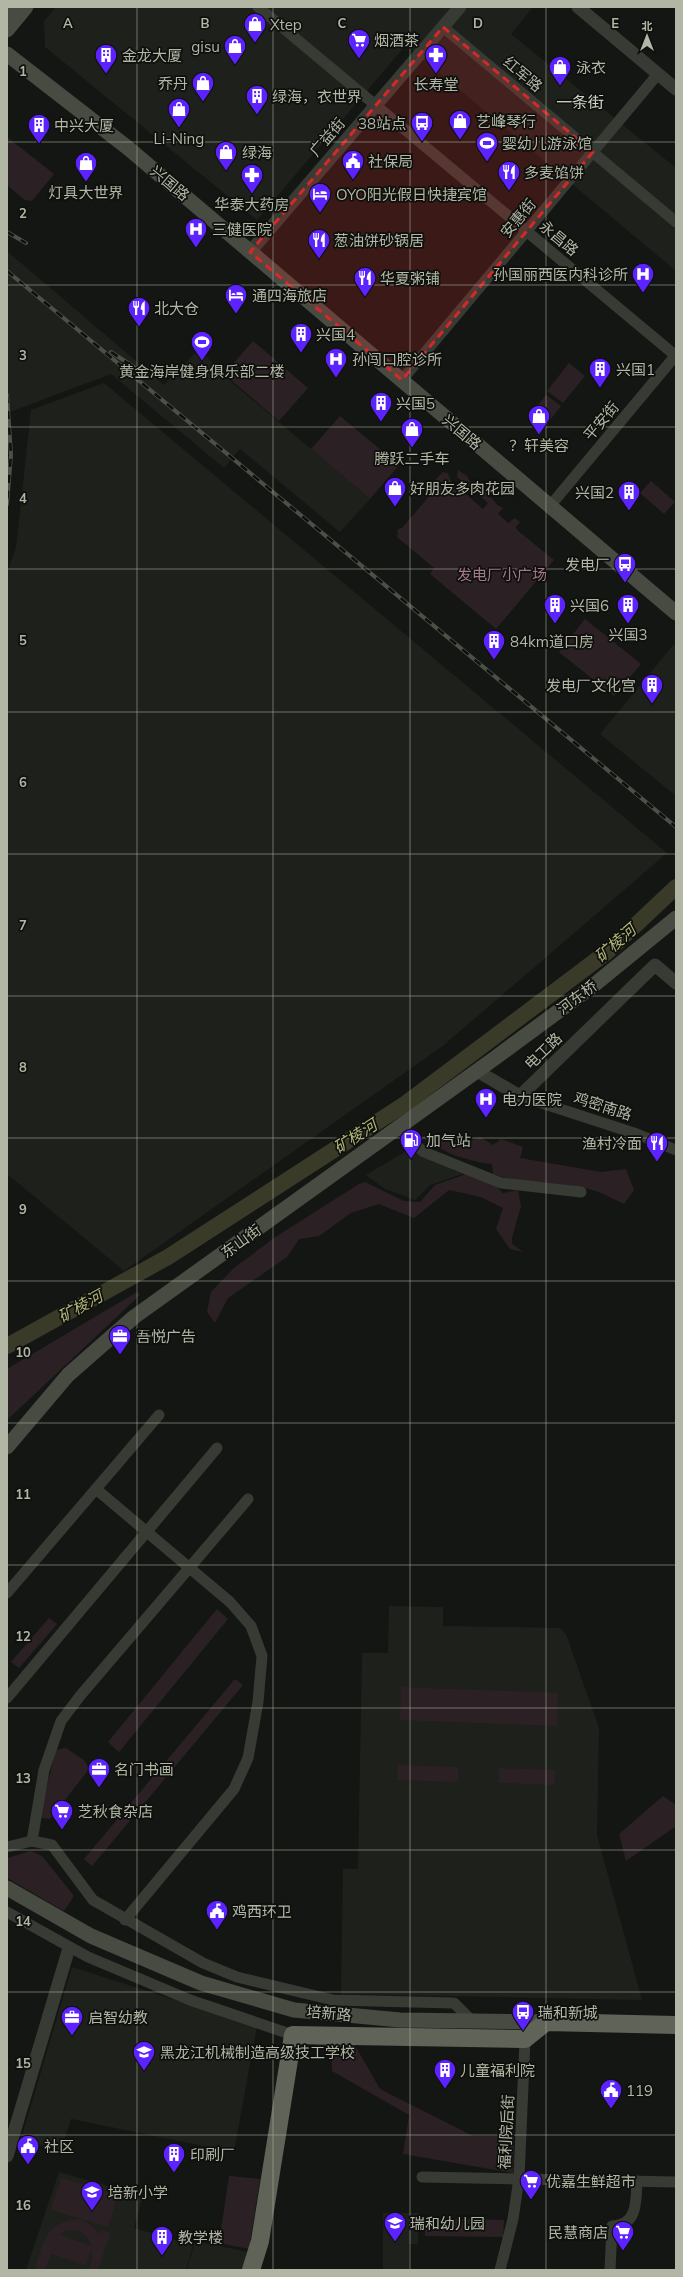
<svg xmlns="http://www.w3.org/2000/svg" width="683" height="2277" font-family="Mulish,'Noto Sans SC',sans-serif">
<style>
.built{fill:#1e201c}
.green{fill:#2b2124;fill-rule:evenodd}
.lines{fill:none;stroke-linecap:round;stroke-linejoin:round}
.river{stroke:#3a3a28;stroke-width:16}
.minor{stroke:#383b34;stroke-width:11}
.tertiary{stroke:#383b34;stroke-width:13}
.secondary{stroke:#484b42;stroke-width:15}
.trunk{stroke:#5f6358;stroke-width:18}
.rail-casing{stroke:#4d5047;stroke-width:4}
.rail{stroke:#0f100e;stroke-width:2.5;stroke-dasharray:8;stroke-linecap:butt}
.marked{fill:#d62828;fill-opacity:0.2;stroke:#d62828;stroke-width:3;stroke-dasharray:8 5;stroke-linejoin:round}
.grid{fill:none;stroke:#b1b7a4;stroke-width:1;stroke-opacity:0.55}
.labels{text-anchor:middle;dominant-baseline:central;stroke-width:3.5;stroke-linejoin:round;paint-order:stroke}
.poi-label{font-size:15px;fill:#b1b7a4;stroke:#0f100e;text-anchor:start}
.street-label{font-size:15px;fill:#b1b7a4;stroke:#0f100e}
.park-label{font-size:15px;fill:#a47987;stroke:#0f100e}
.neighbourhood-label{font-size:16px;fill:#ced3c5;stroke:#0f100e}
.water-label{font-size:16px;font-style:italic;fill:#b2b677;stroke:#0f100e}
.grid-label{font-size:13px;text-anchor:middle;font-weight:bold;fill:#b1b7a4;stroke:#0f100e;stroke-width:3.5;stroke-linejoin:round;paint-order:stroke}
</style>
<rect width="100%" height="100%" fill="#141613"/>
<g class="built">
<polygon points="56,7 533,7 511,34 676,168 676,271 406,45 257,220 45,47 44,21"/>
<polygon points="7,251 164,385 198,350 216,365 216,369 370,499 340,532 240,449 224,468 111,374 7,413"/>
<polygon points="104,383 667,853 444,1045 124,1271 7,1174 7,573 16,548 31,410"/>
<polygon points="674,644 676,646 676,796 600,734"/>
<polygon points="420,1143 465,1173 430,1185 415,1200 385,1189 366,1175"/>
<polygon points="389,1606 443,1607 443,1626 560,1628 566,1634 599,1728 597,1835 642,2000 341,1994 343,1869 358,1869 362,1653 388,1653"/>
<polygon points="72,1967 257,2026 234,2152 71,2119 61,2150 21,2139"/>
<polygon points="59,2172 143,2196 134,2228 193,2245 186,2270 26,2270"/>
<polygon points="383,2213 419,2213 418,2244 409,2244 409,2270 383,2270"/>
<polygon points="195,2241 253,2253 247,2270 187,2270"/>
</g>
<g class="green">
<polygon points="7,137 54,174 32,201 25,200 7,185"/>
<polygon points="253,341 308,388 279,421 224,374"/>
<polygon points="569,363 585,376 563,403 547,391"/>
<polygon points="546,395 561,406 547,424 532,412"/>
<polygon points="340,416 399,465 370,499 311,449"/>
<polygon points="458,470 467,476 470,482 476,483 480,489 485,490 488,497 492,498 497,505 503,508 498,514 508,523 515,518 520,522 516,527 517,530 554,560 496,629 430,574 434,568 397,537 398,529 402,528 438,486 436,479 443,472 448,473 451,481 483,509 488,503 457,477"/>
<polygon points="651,481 675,502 664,514 640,493"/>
<polygon points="585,619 641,664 614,696 559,652"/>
<path d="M 431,1133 L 462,1144 L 480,1137 L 493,1145 L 501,1139 L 523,1147 L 520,1158 L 601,1172 L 626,1169 L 634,1190 L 624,1204 C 615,1200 605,1194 596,1191 C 562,1180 526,1186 493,1174 L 492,1164 C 466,1161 443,1153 422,1137 Z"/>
<polygon points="469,1173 490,1181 503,1193 518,1190 521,1206 512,1238 512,1244 523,1252 510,1249 496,1229 503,1208 481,1197 449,1190 414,1218 379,1204 351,1213 319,1236 299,1239 287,1257 228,1298 215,1323 207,1312 211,1292 234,1268 277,1236 359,1184 365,1182 404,1201 420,1202 435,1185"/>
<polygon points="137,1292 140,1295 7,1420 7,1369"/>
<polygon points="217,1609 228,1619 119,1752 108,1742"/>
<polygon points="49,1618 57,1624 19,1668 11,1662"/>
<polygon points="235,1679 243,1685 92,1866 84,1859"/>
<polygon points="401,1687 558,1693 557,1726 400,1720"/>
<polygon points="66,1748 85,1761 89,1769 50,1819 42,1818 40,1813 56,1750"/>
<polygon points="398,1765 458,1767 458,1782 397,1780"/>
<polygon points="499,1768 555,1770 554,1785 499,1783"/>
<polygon points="663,1796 676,1805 676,1826 626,1861 619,1834"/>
<polygon points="31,1851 42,1856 74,1896 64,1911 7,1878 7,1858"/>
<polygon points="310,2042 353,2042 380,2089 473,2136 514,2136 513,2173 403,2154 409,2115 332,2071 332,2053"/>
<polygon points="229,2176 260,2179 249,2249 219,2243"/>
<polygon points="61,2178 118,2195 108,2227 51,2210"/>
<polygon points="425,2218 504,2220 503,2237 425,2236"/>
<path d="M 78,2219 C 88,2222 94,2226 99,2235 L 101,2230 L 110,2233 L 98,2270 L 88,2270 L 92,2259 L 92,2248 L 86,2265 L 52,2254 L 58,2237 L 45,2270 L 35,2270 C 43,2243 45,2222 78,2219 ZM 75,2230 C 84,2232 88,2237 92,2246 L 60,2235 L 65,2231 Z"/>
</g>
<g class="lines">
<polyline class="river" points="7,1346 168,1257 405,1104 607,952 676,887"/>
<g class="minor">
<polyline points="258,7 676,356"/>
<polyline points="443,27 676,222"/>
<polyline points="402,380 658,74"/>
<polyline points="550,506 676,355"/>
<polyline points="520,1096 637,1134 676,1150"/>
<polyline points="400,1127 410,1140 424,1152 501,1183 581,1192"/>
<polyline points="96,1489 230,1602 251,1626 262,1656 258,1702 248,1758 234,1789 125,1920"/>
<polyline points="7,1593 159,1415"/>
<polyline points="7,1698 217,1448"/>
<polyline points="32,1841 44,1770 61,1721 80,1696 248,1499"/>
<polyline points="7,1847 32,1841 52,1845 93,1900 203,1963 237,1977 333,2000 454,2003 472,2021"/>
<polyline points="7,1912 88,1957 190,2000 293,2035"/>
<polyline points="422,2177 676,2182"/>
<polyline points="500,2270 513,2219 519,2178 525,2039"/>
<path d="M 610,2270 L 612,2226 C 638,2226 636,2200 637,2181"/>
</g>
<g class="tertiary">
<polyline points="578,7 676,89"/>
<polyline points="250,252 460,7"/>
<polyline points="477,1071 520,1096 655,965 676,983"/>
<polyline points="7,2156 69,1948"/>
</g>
<g class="secondary">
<polyline points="7,12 11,7"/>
<polyline points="7,30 26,7"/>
<polyline points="7,54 128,148 676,613"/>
<polyline points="7,1447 68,1375 134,1317 495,1058 594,985 676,918"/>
<polyline points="7,1888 91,1936 201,1983 294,2010 400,2020 546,2022"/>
</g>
<polyline class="trunk" points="251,2270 260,2241 293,2035 525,2039 546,2022 676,2025"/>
<g class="rail-casing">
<g id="rail">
<polyline points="7,232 26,243"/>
<polyline points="7,271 676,827"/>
<polyline points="111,352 137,369"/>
<polyline points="7,395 11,455 7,504"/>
</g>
</g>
<use href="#rail" class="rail"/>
</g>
<path class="marked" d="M 443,27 L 593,152 L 402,380 L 250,252 Z"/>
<path class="grid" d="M 137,7 L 137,2270M 273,7 L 273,2270M 410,7 L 410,2270M 546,7 L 546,2270M 7,142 L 676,142M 7,285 L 676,285M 7,427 L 676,427M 7,569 L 676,569M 7,712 L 676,712M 7,854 L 676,854M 7,996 L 676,996M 7,1138 L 676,1138M 7,1281 L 676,1281M 7,1423 L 676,1423M 7,1565 L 676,1565M 7,1708 L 676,1708M 7,1850 L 676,1850M 7,1992 L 676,1992M 7,2135 L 676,2135"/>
<defs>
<g id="shop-pin" transform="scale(1.15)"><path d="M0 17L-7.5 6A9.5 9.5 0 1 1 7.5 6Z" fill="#5c22ff" stroke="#0f100e"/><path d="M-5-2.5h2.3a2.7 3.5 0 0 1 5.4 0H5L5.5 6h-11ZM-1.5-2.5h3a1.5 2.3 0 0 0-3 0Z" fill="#fff"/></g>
<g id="supermarket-pin" transform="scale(1.15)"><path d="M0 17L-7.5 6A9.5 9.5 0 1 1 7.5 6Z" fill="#5c22ff" stroke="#0f100e"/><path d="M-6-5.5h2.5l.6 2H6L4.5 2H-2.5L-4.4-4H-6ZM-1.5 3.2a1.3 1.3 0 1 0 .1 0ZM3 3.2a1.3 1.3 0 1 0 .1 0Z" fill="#fff"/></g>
<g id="building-pin" transform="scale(1.15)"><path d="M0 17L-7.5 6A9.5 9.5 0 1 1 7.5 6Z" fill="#5c22ff" stroke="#0f100e"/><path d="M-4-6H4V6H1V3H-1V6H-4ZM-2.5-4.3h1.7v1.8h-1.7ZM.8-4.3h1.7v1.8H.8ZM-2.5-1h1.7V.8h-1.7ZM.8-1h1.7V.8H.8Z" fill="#fff"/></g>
<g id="pharmacy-pin" transform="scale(1.15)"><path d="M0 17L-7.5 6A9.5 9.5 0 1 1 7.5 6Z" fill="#5c22ff" stroke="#0f100e"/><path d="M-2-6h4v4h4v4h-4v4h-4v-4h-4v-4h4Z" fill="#fff"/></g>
<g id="bus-pin" transform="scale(1.15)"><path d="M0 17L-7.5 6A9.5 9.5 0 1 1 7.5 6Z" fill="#5c22ff" stroke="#0f100e"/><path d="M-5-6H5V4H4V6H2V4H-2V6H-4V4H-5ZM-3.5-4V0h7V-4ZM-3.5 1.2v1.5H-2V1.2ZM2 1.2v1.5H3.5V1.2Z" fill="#fff"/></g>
<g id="stadium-pin" transform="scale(1.15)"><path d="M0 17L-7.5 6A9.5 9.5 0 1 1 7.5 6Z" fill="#5c22ff" stroke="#0f100e"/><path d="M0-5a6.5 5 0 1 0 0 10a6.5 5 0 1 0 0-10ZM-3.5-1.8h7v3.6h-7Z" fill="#fff"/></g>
<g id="civic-pin" transform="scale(1.15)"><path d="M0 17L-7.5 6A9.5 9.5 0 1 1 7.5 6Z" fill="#5c22ff" stroke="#0f100e"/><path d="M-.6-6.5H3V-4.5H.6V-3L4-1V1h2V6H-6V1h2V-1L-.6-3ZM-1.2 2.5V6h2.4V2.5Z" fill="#fff"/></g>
<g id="restaurant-pin" transform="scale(1.15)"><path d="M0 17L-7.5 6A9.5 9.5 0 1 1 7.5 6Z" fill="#5c22ff" stroke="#0f100e"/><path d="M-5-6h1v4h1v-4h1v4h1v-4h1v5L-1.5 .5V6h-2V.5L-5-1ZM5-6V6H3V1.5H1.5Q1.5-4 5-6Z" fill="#fff"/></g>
<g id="hotel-pin" transform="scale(1.15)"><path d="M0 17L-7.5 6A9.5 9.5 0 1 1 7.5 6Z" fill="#5c22ff" stroke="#0f100e"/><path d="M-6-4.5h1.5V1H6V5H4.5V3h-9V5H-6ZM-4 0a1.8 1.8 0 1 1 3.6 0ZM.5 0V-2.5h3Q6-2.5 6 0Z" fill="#fff"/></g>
<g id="hospital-pin" transform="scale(1.15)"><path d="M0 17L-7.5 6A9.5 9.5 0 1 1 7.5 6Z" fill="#5c22ff" stroke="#0f100e"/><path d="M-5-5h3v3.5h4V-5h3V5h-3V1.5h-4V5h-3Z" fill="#fff"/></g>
<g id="fuel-pin" transform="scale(1.15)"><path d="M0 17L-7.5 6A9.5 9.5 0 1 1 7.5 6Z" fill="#5c22ff" stroke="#0f100e"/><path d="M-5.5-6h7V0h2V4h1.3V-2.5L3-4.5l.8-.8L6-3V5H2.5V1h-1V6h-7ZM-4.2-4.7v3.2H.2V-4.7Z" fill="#fff"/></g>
<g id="office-pin" transform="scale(1.15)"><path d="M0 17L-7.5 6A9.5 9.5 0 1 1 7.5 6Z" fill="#5c22ff" stroke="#0f100e"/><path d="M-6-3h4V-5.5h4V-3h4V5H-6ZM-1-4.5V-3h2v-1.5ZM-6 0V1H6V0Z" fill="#fff"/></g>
<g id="university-pin" transform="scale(1.15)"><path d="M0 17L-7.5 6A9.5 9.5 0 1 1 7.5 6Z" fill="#5c22ff" stroke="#0f100e"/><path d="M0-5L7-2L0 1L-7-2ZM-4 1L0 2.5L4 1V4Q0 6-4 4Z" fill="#fff"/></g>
<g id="school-pin" transform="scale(1.15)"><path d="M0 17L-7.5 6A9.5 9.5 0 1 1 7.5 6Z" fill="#5c22ff" stroke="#0f100e"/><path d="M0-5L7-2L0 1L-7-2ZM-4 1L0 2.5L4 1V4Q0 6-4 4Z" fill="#fff"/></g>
</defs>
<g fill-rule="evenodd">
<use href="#shop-pin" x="255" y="24"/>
<use href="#supermarket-pin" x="359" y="40"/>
<use href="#shop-pin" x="235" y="46"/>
<use href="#building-pin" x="106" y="55"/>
<use href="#pharmacy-pin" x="436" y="55"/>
<use href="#shop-pin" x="560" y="67"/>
<use href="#shop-pin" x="203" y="83"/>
<use href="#building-pin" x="257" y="96"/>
<use href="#shop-pin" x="179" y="109"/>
<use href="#shop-pin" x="460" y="121"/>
<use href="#bus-pin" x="422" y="123"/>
<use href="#building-pin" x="39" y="125"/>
<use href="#stadium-pin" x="487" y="143"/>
<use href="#shop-pin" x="226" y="152"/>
<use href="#civic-pin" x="353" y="161"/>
<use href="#shop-pin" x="86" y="163"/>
<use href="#restaurant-pin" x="509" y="172"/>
<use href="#pharmacy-pin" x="252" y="175"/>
<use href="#hotel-pin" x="320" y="194"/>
<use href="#hospital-pin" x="196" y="229"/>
<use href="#restaurant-pin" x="319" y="240"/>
<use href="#hospital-pin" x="643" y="274"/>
<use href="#restaurant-pin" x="365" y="278"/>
<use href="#hotel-pin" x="236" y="295"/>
<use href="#restaurant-pin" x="139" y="308"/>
<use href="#building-pin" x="301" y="334"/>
<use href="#stadium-pin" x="202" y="342"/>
<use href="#hospital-pin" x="336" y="359"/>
<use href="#building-pin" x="600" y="369"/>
<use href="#building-pin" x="381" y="403"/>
<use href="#shop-pin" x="539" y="416"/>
<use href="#shop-pin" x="412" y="429"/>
<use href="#shop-pin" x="395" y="488"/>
<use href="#building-pin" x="629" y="492"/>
<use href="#bus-pin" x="625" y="564"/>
<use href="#building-pin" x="555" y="605"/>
<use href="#building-pin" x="628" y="605"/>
<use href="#building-pin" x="494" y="641"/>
<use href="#building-pin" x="652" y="685"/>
<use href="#hospital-pin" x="486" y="1099"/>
<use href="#fuel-pin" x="411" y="1140"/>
<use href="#restaurant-pin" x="657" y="1143"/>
<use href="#office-pin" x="120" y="1336"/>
<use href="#office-pin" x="99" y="1769"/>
<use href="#supermarket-pin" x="62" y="1811"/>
<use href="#civic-pin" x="217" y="1911"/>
<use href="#bus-pin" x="523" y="2012"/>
<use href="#office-pin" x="72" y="2017"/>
<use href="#university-pin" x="144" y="2052"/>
<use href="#building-pin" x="445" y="2070"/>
<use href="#civic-pin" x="611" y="2090"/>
<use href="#civic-pin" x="28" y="2146"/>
<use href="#building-pin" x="174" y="2154"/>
<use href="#supermarket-pin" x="531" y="2181"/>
<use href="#school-pin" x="92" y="2192"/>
<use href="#school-pin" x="395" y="2223"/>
<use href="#supermarket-pin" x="623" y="2232"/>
<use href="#building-pin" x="162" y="2237"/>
</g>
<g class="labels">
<g class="poi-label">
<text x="270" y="24">Xtep</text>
<text x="374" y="40">烟酒茶</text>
<text x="220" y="46" text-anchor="end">gisu</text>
<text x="122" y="55">金龙大厦</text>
<text x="576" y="67">泳衣</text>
<text x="188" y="83" text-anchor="end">乔丹</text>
<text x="436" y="84" text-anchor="middle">长寿堂</text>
<text x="272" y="96">绿海，衣世界</text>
<text x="476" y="121">艺峰琴行</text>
<text x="406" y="123" text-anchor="end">38站点</text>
<text x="54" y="125">中兴大厦</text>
<text x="179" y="138" text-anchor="middle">Li-Ning</text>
<text x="502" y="143">婴幼儿游泳馆</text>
<text x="242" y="152">绿海</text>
<text x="368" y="161">社保局</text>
<text x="524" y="172">多麦馅饼</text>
<text x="86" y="192" text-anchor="middle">灯具大世界</text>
<text x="336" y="194">OYO阳光假日快捷宾馆</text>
<text x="252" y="204" text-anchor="middle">华泰大药房</text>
<text x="212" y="229">三健医院</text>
<text x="334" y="240">葱油饼砂锅居</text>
<text x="628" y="274" text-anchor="end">孙国丽西医内科诊所</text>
<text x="380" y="278">华夏粥铺</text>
<text x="252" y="295">通四海旅店</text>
<text x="154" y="308">北大仓</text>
<text x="316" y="334">兴国4</text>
<text x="352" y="359">孙闯口腔诊所</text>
<text x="616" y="369">兴国1</text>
<text x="202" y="371" text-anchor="middle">黄金海岸健身俱乐部二楼</text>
<text x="396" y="403">兴国5</text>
<text x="539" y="445" text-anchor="middle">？轩美容</text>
<text x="412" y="458" text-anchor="middle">腾跃二手车</text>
<text x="410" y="488">好朋友多肉花园</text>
<text x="614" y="492" text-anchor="end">兴国2</text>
<text x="610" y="564" text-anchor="end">发电厂</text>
<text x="570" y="605">兴国6</text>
<text x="628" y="634" text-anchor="middle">兴国3</text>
<text x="510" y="641">84km道口房</text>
<text x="636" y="685" text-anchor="end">发电厂文化宫</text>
<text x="502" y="1099">电力医院</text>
<text x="426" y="1140">加气站</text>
<text x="642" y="1143" text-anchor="end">渔村冷面</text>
<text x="136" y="1336">吾悦广告</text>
<text x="114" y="1769">名门书画</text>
<text x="78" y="1811">芝秋食杂店</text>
<text x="232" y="1911">鸡西环卫</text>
<text x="538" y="2012">瑞和新城</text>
<text x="88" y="2017">启智幼教</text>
<text x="160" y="2052">黑龙江机械制造高级技工学校</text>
<text x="460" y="2070">儿童福利院</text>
<text x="626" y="2090">119</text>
<text x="44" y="2146">社区</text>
<text x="190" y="2154">印刷厂</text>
<text x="546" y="2181">优嘉生鲜超市</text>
<text x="108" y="2192">培新小学</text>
<text x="410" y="2223">瑞和幼儿园</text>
<text x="608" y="2232" text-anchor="end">民慧商店</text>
<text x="178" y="2237">教学楼</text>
</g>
<g class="street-label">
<text transform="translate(523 74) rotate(40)">红军路</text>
<text transform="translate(327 137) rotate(-49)">广益街</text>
<text transform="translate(170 183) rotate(40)">兴国路</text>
<text transform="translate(518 218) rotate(-50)">安惠街</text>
<text transform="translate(559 238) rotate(40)">永昌路</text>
<text transform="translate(601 421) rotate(-50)">平安街</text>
<text transform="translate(462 432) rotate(40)">兴国路</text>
<text transform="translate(577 997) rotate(-37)">河东桥</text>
<text transform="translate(543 1051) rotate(-44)">电工路</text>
<text transform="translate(603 1106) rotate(18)">鸡密南路</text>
<text transform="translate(241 1241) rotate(-36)">东山街</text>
<text transform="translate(329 2013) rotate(5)">培新路</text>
<text transform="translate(506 2132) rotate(-87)">福利院后街</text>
</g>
<g class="park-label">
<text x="502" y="574">发电厂小广场</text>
</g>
<g class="neighbourhood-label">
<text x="580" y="102">一条街</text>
</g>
<g class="water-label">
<text transform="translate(615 943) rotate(-41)">矿棱河</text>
<text transform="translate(355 1136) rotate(-33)">矿棱河</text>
<text transform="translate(80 1306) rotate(-29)">矿棱河</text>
</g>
</g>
<g class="grid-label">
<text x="68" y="28">A</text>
<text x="205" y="28">B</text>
<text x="342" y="28">C</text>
<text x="478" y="28">D</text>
<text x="615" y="28">E</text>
<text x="23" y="76">1</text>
<text x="23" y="218">2</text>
<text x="23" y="360">3</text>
<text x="23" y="503">4</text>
<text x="23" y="645">5</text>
<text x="23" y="787">6</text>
<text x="23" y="930">7</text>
<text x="23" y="1072">8</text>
<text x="23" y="1214">9</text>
<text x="23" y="1357">10</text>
<text x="23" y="1499">11</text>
<text x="23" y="1641">12</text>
<text x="23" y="1783">13</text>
<text x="23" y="1926">14</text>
<text x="23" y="2068">15</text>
<text x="23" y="2210">16</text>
</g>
<rect width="683" height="2277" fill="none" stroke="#b1b7a4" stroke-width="16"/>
<g transform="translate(647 36)" stroke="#0f100e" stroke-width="3" paint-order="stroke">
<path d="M0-3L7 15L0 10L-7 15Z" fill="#b1b7a4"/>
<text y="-6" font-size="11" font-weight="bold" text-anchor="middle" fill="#b1b7a4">北</text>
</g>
</svg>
